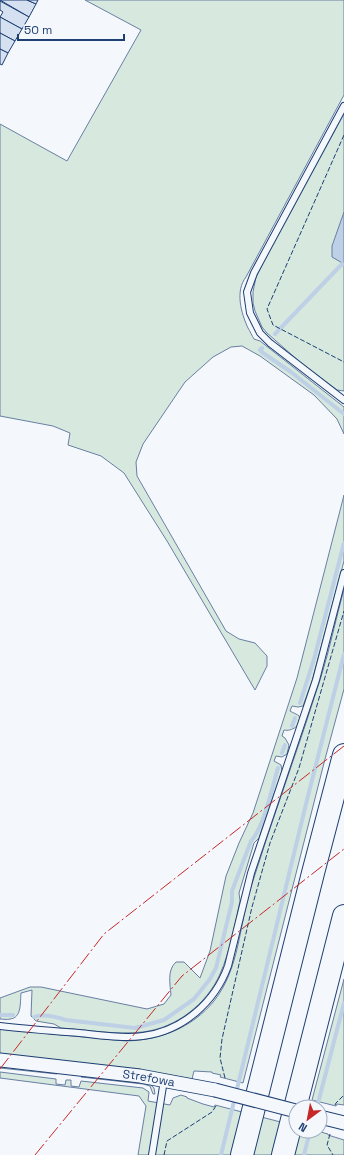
<svg xmlns="http://www.w3.org/2000/svg" width="344" height="1155" font-family="'Space Grotesk',sans-serif">
<style>
.green{fill:#d7e8df;stroke:#687fa3}
.water{fill:#bed0e5;stroke:#687fa3}
.lines{fill:none;stroke-linecap:round;stroke-linejoin:round}
.stream{stroke:#bed0e5;stroke-width:4}
.building{fill:#d5e0f0;stroke:#1d3f73}
.lane-casing{stroke:#1d3f73;stroke-width:8}
.street-casing{stroke:#1d3f73;stroke-width:15}
.highway-casing{stroke:#1d3f73;stroke-width:24}
.lane{stroke:#f4f7fb;stroke-width:6}
.street{stroke:#f4f7fb;stroke-width:13}
.highway{stroke:#f4f7fb;stroke-width:22}
.street-bridge-casing{stroke:#1d3f73;stroke-width:15;stroke-linecap:butt}
.street-bridge{stroke:#f4f7fb;stroke-width:13}
.fence{stroke:#1d3f73;stroke-width:1;stroke-dasharray:5 2;stroke-linecap:butt}
.power{stroke:#c62828;stroke-width:1;stroke-dasharray:14 3 2 3;stroke-linecap:butt}
.labels{text-anchor:middle;dominant-baseline:central;stroke-width:3;stroke-linejoin:round;paint-order:stroke}
.street-label{font-size:12px;fill:#1d3f73;stroke:#f4f7fb}
</style>
<rect width="100%" height="100%" fill="#f4f7fb"/>
<g class="green">
<path d="M 85,0 L 344,0 L 344,95 L 246,277 C 235,291 241,313 248,328 C 250,331 252,336 254,339 C 256,340 258,340 260,341 L 344,407 L 344,434 L 337,419 L 314,395 L 260,356 L 242,346 L 231,347 L 213,357 L 185,382 L 143,444 L 136,462 L 137,476 L 226,631 L 239,639 L 255,643 L 267,656 L 267,666 L 255,690 L 167,541 L 124,473 L 101,456 L 68,445 L 70,433 L 53,426 L 0,416 L 0,124 L 67,161 L 141,30 Z"/>
<polygon points="344,111 344,391 337,390 301,363 267,333 262,327 255,311 253,303 253,292 256,277 274,240"/>
<path d="M 344,495 L 344,561 L 312,681 L 303,706 L 298,707 L 292,706 L 290,711 C 293,713 297,714 299,716 C 303,725 291,732 284,730 L 282,736 L 285,738 L 289,745 L 287,754 L 282,757 L 276,756 L 274,761 L 281,765 L 282,771 L 259,838 L 254,843 L 239,893 L 240,901 C 235,924 230,952 220,974 C 207,1004 176,1028 143,1032 C 116,1035 87,1030 61,1028 L 54,1024 L 36,1021 L 31,1016 L 32,990 L 21,993 C 20,1002 22,1018 10,1019 C 7,1020 3,1019 0,1019 L 0,998 L 30,987 L 41,987 L 147,1009 L 164,1004 L 171,995 C 170,984 167,970 176,962 L 184,962 L 200,978 L 210,951 L 226,876 L 239,843 L 253,813 L 297,678 Z"/>
<path d="M 344,589 L 344,689 L 325,759 L 243,1083 L 220,1077 L 221,1075 L 212,1073 L 212,1072 L 194,1071 L 192,1079 L 140,1070 L 0,1055 L 0,1029 L 126,1041 C 160,1040 192,1028 214,1001 C 240,968 239,925 251,887 C 273,816 299,747 321,677 C 330,648 336,618 344,589 Z"/>
<polygon points="344,979 344,1105 337,1104 336,1106 312,1100"/>
<polygon points="0,1066 56,1073 57,1074 0,1068"/>
<polygon points="0,1072 56,1079 56,1084 65,1085 66,1080 71,1080 71,1086 79,1087 81,1081 143,1088 149,1092 148,1101 170,1105 173,1098 181,1095 187,1097 187,1098 203,1104 214,1107 215,1105 296,1126 296,1131 317,1131 328,1134 328,1135 344,1140 344,1155 138,1155 146,1106 139,1096 0,1078"/>
<polygon points="83,1076 150,1084 154,1088 155,1094 153,1094 150,1086 143,1084 81,1077"/>
</g>
<polygon class="water" points="344,212 344,264 332,257 332,246"/>
<g class="lines">
<g class="stream">
<polyline points="275,334 342,264"/>
<polyline points="262,348 260,350 263,353 291,372 344,414"/>
<polyline points="300,703 314,659 344,543"/>
<polyline points="292,726 295,718"/>
<polyline points="282,753 285,745"/>
<polyline points="0,1015 13,1015"/>
<path d="M 34,1017 C 44,1013 57,1017 66,1020 L 135,1028 L 164,1020 L 194,999 L 210,979 L 216,968 L 232,902 L 232,891 L 251,841 C 264,827 272,788 278,768"/>
<polyline points="317,1107 344,1003"/>
<polyline points="221,1155 306,804 344,654"/>
<polyline points="304,1155 310,1131"/>
</g>
</g>
<g class="building">
<polygon points="0,0 27,0 36,4 29,17"/>
<polygon points="27,0 38,0 36,4"/>
<polygon points="0,1 29,17 22,29 0,17 3,12 0,10"/>
<polygon points="0,17 22,29 15,41 0,33"/>
<polygon points="0,33 15,41 8,53 0,49"/>
<polygon points="0,49 8,53 2,65 0,64"/>
</g>
<g class="lines">
<g class="lane-casing">
<g id="lane">
<polyline points="344,106 254,273 247,292 250,313 260,333 270,343 344,400"/>
<path d="M 0,1026 C 26,1029 53,1031 79,1033 C 100,1035 122,1039 143,1036 C 183,1031 215,1002 228,966 L 251,873 L 316,680 L 344,573"/>
<polyline points="152,1155 164,1080"/>
</g>
</g>
<g class="street-casing">
<g id="street">
<path id="s1" d="M 0,1060 L 140,1076 L 215,1090"/>
<polyline points="320,1117 344,1123"/>
</g>
</g>
<g class="highway-casing">
<g id="highway">
<polyline points="242,1155 313,873 344,755"/>
<polyline points="283,1155 344,916"/>
</g>
</g>
<use href="#lane" class="lane"/>
<use href="#street" class="street"/>
<use href="#highway" class="highway"/>
<g class="street-bridge-casing">
<polyline id="street-bridge" points="215,1090 296,1111"/>
</g>
<use href="#street-bridge" class="street-bridge"/>
<g class="fence">
<polyline points="344,135 267,309 273,325 344,362"/>
<polyline points="225,1078 220,1058 222,1039 252,907 270,843 299,768 344,611"/>
<polyline points="335,1105 336,1103 344,1095"/>
<polyline points="330,1134 327,1145 333,1155"/>
<polyline points="164,1155 167,1141 212,1112 216,1106"/>
</g>
<g class="power">
<polyline points="0,1069 104,934 344,746"/>
<polyline points="35,1155 182,976 344,849"/>
</g>
</g>
<g class="labels">
<g class="street-label">
<text stroke="none"><textPath href="#s1" startOffset="150">Strefowa</textPath></text>
</g>
</g>
<g transform="translate(308 1119) rotate(212)"><circle r="19" fill="#f4f7fb" stroke="#9eadc5"/>
<path d="M0-3L7 15L0 10L-7 15Z" fill="#c62828"/>
<text y="-6" font-size="11" font-weight="bold" text-anchor="middle" fill="#1d3f73">N</text>
</g>
<path d="M18 34v6h106v-6" fill="none" stroke="#1d3f73" stroke-width="2"/>
<text x="24" y="34" font-size="12" fill="#1d3f73" stroke="#f4f7fb" stroke-width="3" paint-order="stroke">50 m</text>
</svg>
